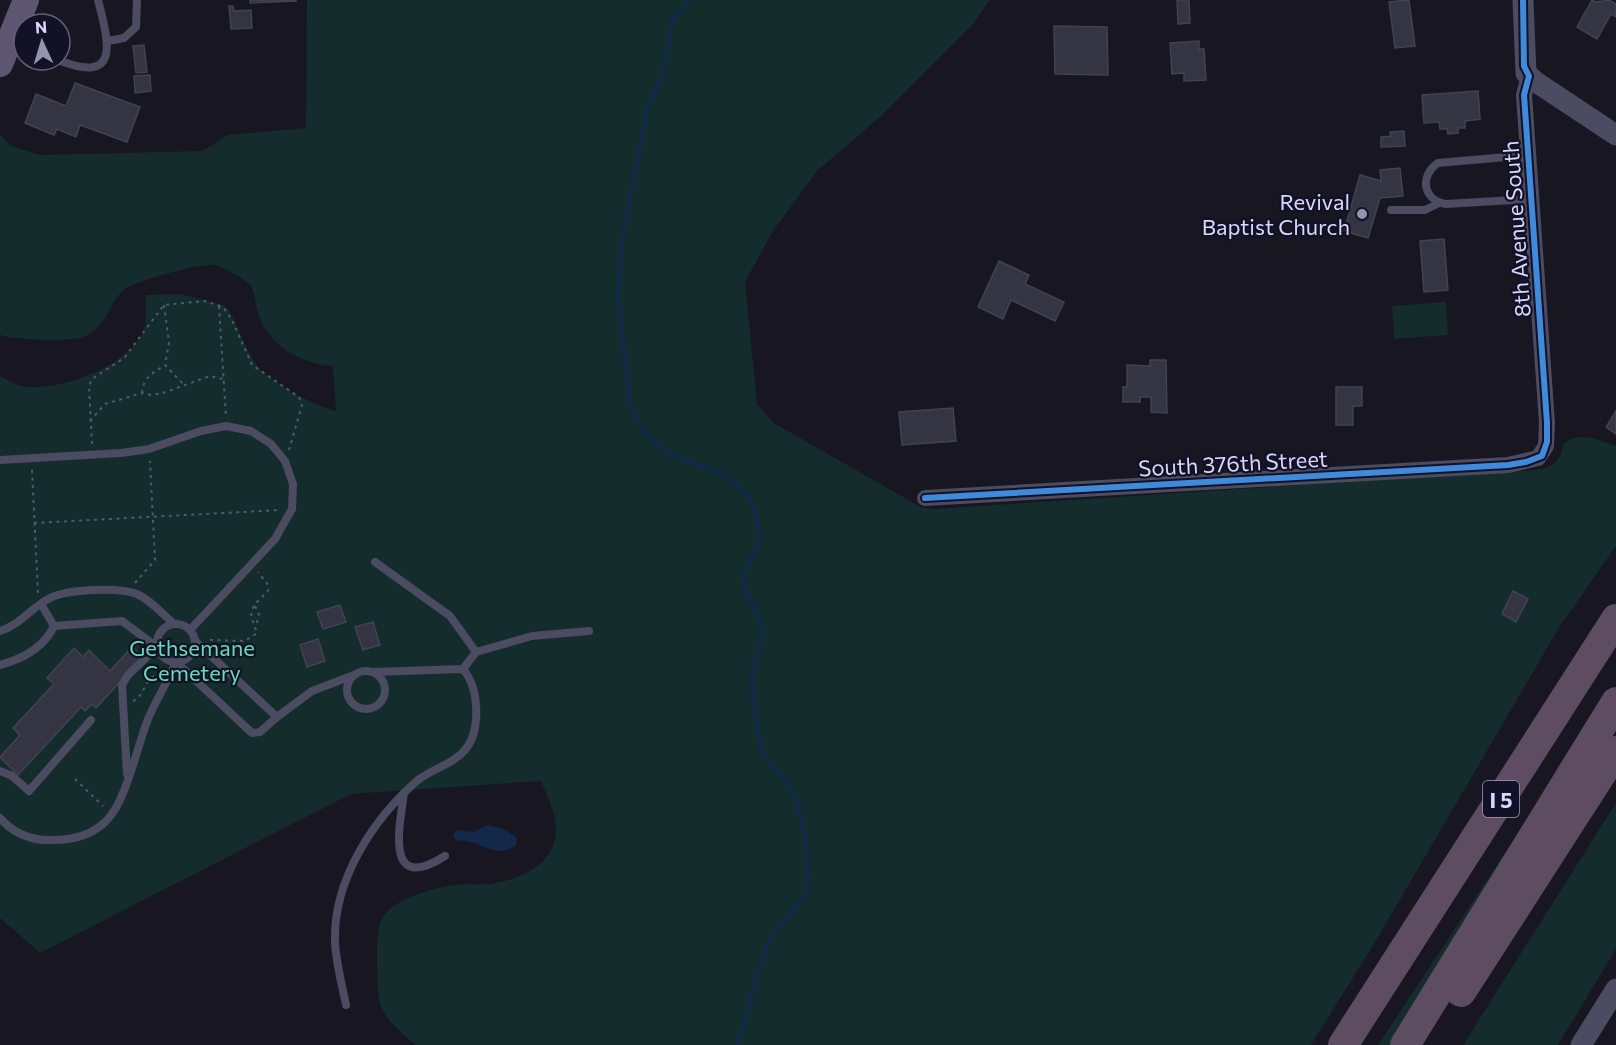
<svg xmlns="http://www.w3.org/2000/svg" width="1616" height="1045" font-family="Commissioner,sans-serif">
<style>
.green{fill:#142c2b}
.water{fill:#132949}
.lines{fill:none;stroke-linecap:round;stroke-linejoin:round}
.stream{stroke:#132949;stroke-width:4}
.building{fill:#353443;stroke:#434154;stroke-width:1.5}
.path{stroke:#4d5c68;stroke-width:2;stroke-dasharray:3 4.5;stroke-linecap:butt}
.service{stroke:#4b4b61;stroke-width:8}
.minor{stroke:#4b4b61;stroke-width:16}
.tertiary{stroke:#4b4b61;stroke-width:21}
.primary{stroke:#5e5671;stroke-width:26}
.motorway{stroke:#5d4c62;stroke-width:30}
.cycleway-casing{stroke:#131126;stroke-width:10}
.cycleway{stroke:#408adc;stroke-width:6}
.poi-dot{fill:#9693b0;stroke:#131126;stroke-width:2}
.labels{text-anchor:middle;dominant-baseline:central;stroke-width:4.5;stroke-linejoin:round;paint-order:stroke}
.shield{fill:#131126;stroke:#9e9cbc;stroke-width:1.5}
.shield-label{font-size:21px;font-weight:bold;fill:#dad7fd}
.poi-label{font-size:22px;fill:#dad7fd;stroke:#131126;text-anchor:end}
.street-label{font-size:22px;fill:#dad7fd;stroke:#131126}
.park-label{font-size:22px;fill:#66dab9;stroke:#131126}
</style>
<rect width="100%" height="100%" fill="#171621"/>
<g class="green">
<path d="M 307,0 L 990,0 L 973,24 L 880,117 L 818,170 L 773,231 L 745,282 L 757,404 L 774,423 L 921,507 L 931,509 L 1535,470 C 1554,468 1560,461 1564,443 C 1581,431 1598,440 1616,446 L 1616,546 L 1560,626 L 1374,944 L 1311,1045 L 416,1045 C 381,1016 377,1011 377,965 C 377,949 375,924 387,912 C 401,897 434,888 454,885 C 467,883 481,886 495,883 C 528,877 562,859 555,819 C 552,806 546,793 541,781 L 351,794 L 40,953 L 0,918 L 0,376 C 6,379 14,384 21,386 C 56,393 128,367 143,332 C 147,321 146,307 146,295 L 181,294 L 226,306 C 238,324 244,347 256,364 C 271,383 313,405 336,411 L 333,366 C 302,364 270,347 259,316 C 255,305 256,294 250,284 C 239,277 226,267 213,265 C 202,263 133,282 125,289 C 108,303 106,330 83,337 C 66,342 17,340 0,335 L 0,135 L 11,146 L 40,155 L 202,151 L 228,135 L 306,128 Z"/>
<polygon points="1446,302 1448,335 1394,339 1392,306"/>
<polygon points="1616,684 1394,1045 1378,1045"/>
<polygon points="1616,803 1616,949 1558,1045 1463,1045"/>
</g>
<path class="water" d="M 488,825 L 506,830 L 517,838 L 516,845 C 495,862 479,837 457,841 L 453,836 L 456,830 L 473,832 Z"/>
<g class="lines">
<path class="stream" d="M 689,0 L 673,19 L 661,79 L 648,106 L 621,245 L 618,293 L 629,397 C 643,474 724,454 749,498 C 754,509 761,530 759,542 C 756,553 745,564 744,575 C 741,596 759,608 761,626 C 764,645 752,661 752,680 C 752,703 759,729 762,752 C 769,766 782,773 790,787 C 800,806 814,875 805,894 C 797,911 778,921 771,936 C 755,970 750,1010 737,1045"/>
</g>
<g class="building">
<polygon points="250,0 296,0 296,1 250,3"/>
<polygon points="1177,0 1189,0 1190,23 1178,24"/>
<polygon points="1409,0 1415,46 1395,48 1389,2"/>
<polygon points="1592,0 1596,2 1609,0 1616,4 1616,17 1611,14 1597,39 1577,27"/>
<polygon points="229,6 233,6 234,11 251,10 252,28 231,29"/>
<polygon points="1054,26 1107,27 1108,75 1055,74"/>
<polygon points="1199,41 1199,49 1204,49 1206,80 1184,81 1184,73 1172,74 1170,43"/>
<polygon points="144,45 147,72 136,73 133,46"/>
<polygon points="150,75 151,91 135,93 134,76"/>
<polygon points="75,83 140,107 127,142 80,125 76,137 57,129 54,135 25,123 36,94 66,106"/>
<polygon points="1478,91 1480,119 1465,121 1465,128 1458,128 1458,133 1448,134 1447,129 1440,129 1439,122 1424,123 1422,95"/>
<polygon points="1404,131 1405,146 1381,147 1381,137 1391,136 1390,132"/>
<polygon points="1400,168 1403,196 1380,198 1368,238 1344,231 1360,175 1381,181 1380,170"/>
<polygon points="1444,239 1448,290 1424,292 1420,241"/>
<polygon points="999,261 1029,275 1025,284 1064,302 1055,321 1011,300 1003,319 978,307"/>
<polygon points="1150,360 1166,360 1167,413 1151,412 1151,397 1140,397 1140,402 1123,402 1123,387 1127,387 1127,365 1150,366"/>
<polygon points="1336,387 1362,387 1362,406 1353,406 1353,425 1336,425"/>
<polygon points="953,408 956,441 902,445 899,412"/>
<polygon points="1616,411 1616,434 1606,427"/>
<polygon points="1513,591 1528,599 1516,622 1502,614"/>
<polygon points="340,605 346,622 323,629 317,612"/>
<polygon points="373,622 380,645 363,650 355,627"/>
<polygon points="318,639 325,661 307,667 300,645"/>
<polygon points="132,647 143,657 96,708 92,704 85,711 81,707 18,775 0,757 20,735 13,728 54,684 47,678 74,648 83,657 89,650 110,671"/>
</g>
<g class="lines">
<g class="path">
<polyline points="164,305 169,343 165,364"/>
<polyline points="219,306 226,417"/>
<path d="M 142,393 C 143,377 153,373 165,365 L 184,385"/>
<polyline points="90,421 105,404 142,393 151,395 163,393 210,376 223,379"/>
<polyline points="92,444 89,386 92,379 124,358 164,305 205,301 223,307 232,320 252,365 299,397 302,405 289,450"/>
<polyline points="32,470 38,593"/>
<polyline points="34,523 280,510"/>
<polyline points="135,583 155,560 150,461"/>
<polyline points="255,606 259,615 256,626"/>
<polyline points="210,640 245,641 257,633 251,616 254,605 268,591 268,585 258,572"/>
<path d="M 133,701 C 146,695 143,679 158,674"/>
<polyline points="75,779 103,806"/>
</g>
<g class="service">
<polyline points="108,41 124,38 136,27 137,0"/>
<path d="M 58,60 C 121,85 109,43 98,0"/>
<path d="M 1529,155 L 1438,163 C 1419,176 1423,200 1446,204 L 1532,199"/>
<polyline points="1391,210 1425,210 1439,203"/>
<polyline points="0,460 121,453 149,449 201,431 226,426 251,431 271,444 285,461 293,484 292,509 275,539 190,630"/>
<polyline points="375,562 450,616 476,652 463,669"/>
<polyline points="41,604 54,626 122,621 157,647 128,675 122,685 127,774"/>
<circle cx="176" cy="643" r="19"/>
<path d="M 0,631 C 20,625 32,607 50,598 C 68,589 119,587 137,594 C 151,600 162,614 173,623"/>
<polyline points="195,641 277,717 312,691 354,675"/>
<polyline points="476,652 532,636 589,631"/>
<path d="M 0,665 C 22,659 44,648 54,626"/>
<circle cx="366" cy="690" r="19"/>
<polyline points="0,771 12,776 29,791 91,720"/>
<path d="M 404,793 C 399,829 385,894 445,856"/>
<path d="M 0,818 C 14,834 31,841 53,840 C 72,840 93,835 107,820 C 126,801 137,747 148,719 C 156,700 168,681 176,662 L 252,733 L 260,732 L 277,717"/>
<path d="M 346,1005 C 342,985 336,963 335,942 C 333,880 373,819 418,780 C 432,769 453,764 464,751 C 482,731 479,688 463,669 L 373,672"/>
</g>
<polyline class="minor" points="925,498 1508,465 1538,458 1546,446 1547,423 1524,95 1529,76"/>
<g class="tertiary">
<polyline points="1523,0 1526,73 1536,82 1616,135"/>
<polyline points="1581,1045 1616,989"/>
</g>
<polyline class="primary" points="0,64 26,0"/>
<g class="motorway">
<polyline points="1461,992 1616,751"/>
<polyline points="1343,1045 1616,619"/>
<polyline points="1405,1045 1616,702"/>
</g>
<g class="cycleway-casing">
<polyline id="cycleway" points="925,498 1508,465 1526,462 1542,456 1547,442 1547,423 1524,95 1529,76 1524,66 1523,0"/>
</g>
<use href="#cycleway" class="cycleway"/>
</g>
<circle class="poi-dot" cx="1362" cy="214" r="6"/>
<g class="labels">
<rect class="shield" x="1483" y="781" width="36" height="36" rx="4.5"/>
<g class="shield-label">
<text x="1501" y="799">I 5</text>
</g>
<g class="poi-label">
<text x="1350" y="201">Revival<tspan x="1350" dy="25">Baptist Church</tspan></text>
</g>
<g class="street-label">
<text transform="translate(1516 229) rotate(-94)">8th Avenue South</text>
<text transform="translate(1233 463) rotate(-3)">South 376th Street</text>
</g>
<g class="park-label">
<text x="192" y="647">Gethsemane<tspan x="192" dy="25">Cemetery</tspan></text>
</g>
</g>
<g transform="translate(42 42) rotate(356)"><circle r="28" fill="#131126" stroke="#63607c" stroke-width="1.5"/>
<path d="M0-4.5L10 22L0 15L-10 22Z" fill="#9693b0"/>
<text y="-9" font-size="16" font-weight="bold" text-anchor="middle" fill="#dad7fd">N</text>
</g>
</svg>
